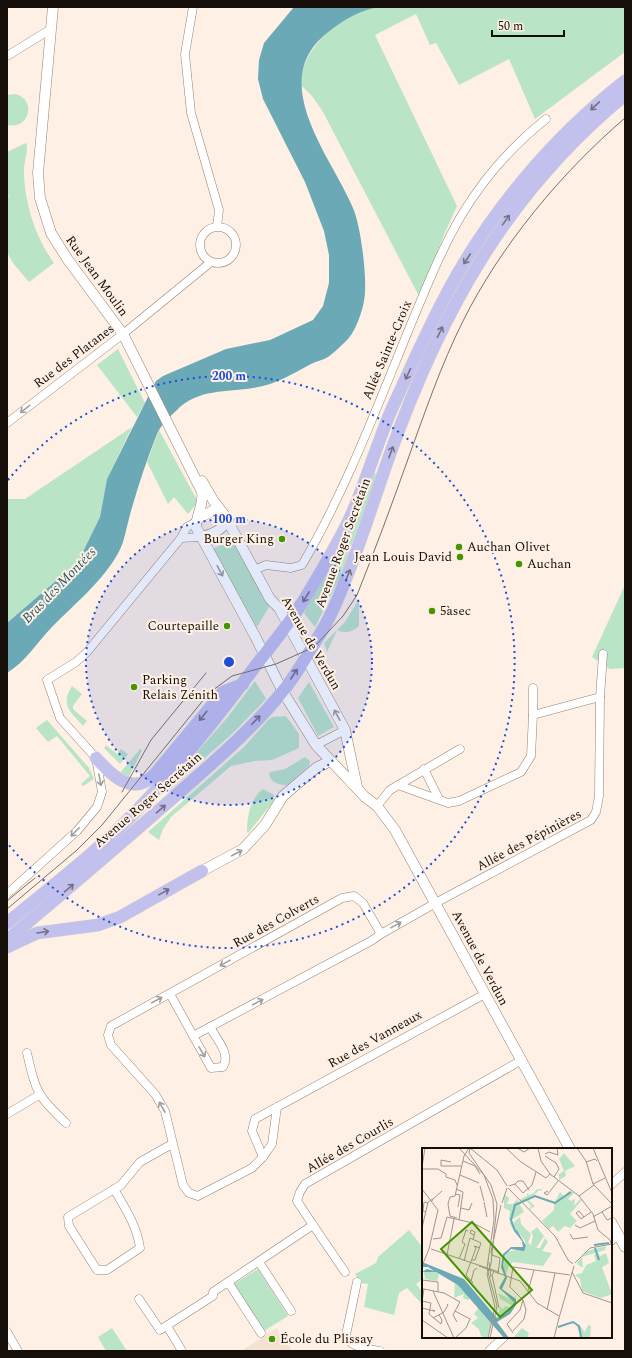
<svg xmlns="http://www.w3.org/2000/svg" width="632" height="1358" font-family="Spectral,serif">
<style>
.education{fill:#f3e1d1}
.green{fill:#bae4c6}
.water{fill:#6aa9b5}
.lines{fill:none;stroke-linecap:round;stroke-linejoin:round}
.minor-casing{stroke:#968270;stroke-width:9}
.tertiary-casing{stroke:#968270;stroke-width:11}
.primary-casing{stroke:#d5d4d3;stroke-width:13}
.minor{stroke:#fff;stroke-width:8}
.tertiary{stroke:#fff;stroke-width:10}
.primary{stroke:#c2c0ec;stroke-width:12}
.tram{stroke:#7c7169;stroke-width:1}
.oneway{stroke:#757085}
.oneway2{stroke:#a29f9c}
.ring{fill:none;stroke:#1d4ed8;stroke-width:2;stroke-dasharray:2 4}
.poi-dot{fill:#449601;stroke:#fef0e4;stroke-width:1.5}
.labels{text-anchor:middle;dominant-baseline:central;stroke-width:4;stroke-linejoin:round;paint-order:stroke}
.street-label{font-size:13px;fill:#160e08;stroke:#fef0e4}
.poi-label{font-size:13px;fill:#160e08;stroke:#fef0e4;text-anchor:start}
.water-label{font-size:14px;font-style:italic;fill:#245963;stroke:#fef0e4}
.inset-river{fill:none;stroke:#6aa9b5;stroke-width:2}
.inset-road{fill:none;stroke:#a1968c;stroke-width:1}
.view{fill:#449601;fill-opacity:0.15;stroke:#449601;stroke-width:2}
.inset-edge{fill:none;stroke:#160e08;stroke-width:2}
.centre{fill:#1d4ed8;stroke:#fef0e4;stroke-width:2}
.ring-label{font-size:12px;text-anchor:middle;font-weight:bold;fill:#1d4ed8;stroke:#fef0e4;stroke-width:4;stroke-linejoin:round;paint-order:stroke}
</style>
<rect width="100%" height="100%" fill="#fef0e4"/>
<polygon class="education" points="277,1328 292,1351 241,1351"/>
<g class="green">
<path d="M 378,7 L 625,7 L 625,52 L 535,119 L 509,59 L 459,85 L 436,43 L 430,45 L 416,14 L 375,35 L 457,206 L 443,237 L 420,298 L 323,112 L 312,96 L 301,85 C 299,55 333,21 360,11 C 366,9 372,8 378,7 Z"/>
<path d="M 16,94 C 37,101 29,130 7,125 L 7,95 Z"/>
<path d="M 26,143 C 29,149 24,162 24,170 C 24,201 35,237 54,263 L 29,282 L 13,263 L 7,252 L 7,197 L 9,196 L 7,193 L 7,152 Z"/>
<polygon points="118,349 145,403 137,417 97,365"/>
<polygon points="132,427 107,479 100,517 78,562 7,623 7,499 25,499"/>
<polygon points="159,430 198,502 188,514 174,497 168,504 147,462"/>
<polygon points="374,473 377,474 341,575 315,627 304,613 358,515"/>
<polygon points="232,539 269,607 257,627 213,549"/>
<polygon points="625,585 625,668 610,669 592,657"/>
<path d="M 359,599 L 359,626 C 354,632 343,634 337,630 L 327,652 L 324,643 L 345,622 Z"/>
<polygon points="255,681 266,699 235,731 189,772 184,767 227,718"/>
<polygon points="309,682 334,727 318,736 298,698"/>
<path d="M 72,686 L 82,694 L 73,706 L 73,709 L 87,721 L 83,726 C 70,711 60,705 72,686 Z"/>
<polygon points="286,716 299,734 299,748 272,760 255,761 231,766 171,817 163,829 159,840 148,832 245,746 268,720 272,717"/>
<polygon points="47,720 89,768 94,779 83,786 81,784 90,776 57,736 48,742 36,728"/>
<polygon points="106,745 117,754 121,749 128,754 120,764 104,748"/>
<polygon points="140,749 142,750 128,779 119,774"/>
<path d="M 305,757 L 310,761 L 309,766 L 287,785 C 279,785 272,783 269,775 L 270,772 L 285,769 Z"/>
<path d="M 263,789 L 274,795 L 274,801 L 248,833 L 247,832 C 247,816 250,799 263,789 Z"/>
<polygon points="409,1230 423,1248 423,1279 416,1284 423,1293 423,1305 407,1288 399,1293 394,1315 364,1307 368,1284 361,1283 355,1274 376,1263 378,1257"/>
<polygon points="258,1269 288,1316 264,1331 234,1284"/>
<polygon points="112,1328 127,1351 106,1351 98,1337"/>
</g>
<path class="water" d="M 294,7 L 378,7 C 356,12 345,19 327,33 C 266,82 331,156 353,208 C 361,226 368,282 364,301 C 362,312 356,330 348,339 C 343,344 335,352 328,357 C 323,360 317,361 311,364 C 292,374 275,385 253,388 C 227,392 197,389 177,410 C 170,416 160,426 157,434 C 147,459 138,486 131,511 C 128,521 126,532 123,542 C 112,574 74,604 51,628 C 36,644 26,661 7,673 L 7,623 L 78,562 L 100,517 L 107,479 L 156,381 L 163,376 L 226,349 L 270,340 L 313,320 L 323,306 L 329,283 L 329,255 L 324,231 L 305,182 L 263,99 L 258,79 L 259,60 L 264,43 Z"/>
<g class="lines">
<g class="minor-casing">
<g id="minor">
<polyline points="193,7 185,54 191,113 219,210 217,226"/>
<polyline points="7,56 51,29"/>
<circle cx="218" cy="245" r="18"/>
<polyline points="7,423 123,334 211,262"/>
<polyline points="181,538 201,537"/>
<path d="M 254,570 L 266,565 L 291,568 L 302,565 C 345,492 377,407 409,329 C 425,291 440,252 461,216 C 483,179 512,146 546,119"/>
<polyline points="533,688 533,715"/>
<polyline points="316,745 345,730"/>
<polyline points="424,769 439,799"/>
<polyline points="398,785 448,803 459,801 521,772 531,756 533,715 600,697"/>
<polyline points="377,806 390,790 460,749"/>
<polyline points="7,894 77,831 97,807 102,792 96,758 60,718 47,680 76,662 87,652 181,538 187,527 196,522"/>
<polyline points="381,934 363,903 354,896 342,898 111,1026 108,1035 111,1045 155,1094 165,1111 183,1185 189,1193 198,1196 252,1168 263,1157 252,1131 255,1119 485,994"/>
<path d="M 170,994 L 211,1068 L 223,1067 C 231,1054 217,1040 210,1027 L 371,941 L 381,934 L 441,900 L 591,820 L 596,812 L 599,796 L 600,697 L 603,654"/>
<polyline points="193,1036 210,1027"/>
<path d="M 27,1053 C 36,1092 37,1096 66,1123"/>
<polyline points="7,1114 39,1095"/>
<polyline points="263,1157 272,1144 277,1107"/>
<polyline points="611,1185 625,1172"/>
<path d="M 114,1189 C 125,1208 137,1226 140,1248 L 107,1270 L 97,1270 L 69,1226 L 68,1217 L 121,1185 L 140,1162 L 172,1144"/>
<polyline points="313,1225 345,1272"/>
<polyline points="611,1241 618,1235"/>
<polyline points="259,1262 291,1311"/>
<polyline points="228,1282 261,1333"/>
<path d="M 357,1282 L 346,1335 C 350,1349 368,1348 380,1351"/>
<polyline points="139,1299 160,1330 213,1296 213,1292 313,1225 297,1201 300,1192 305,1184 520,1061"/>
<polyline points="167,1326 182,1351"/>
<polyline points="7,1332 18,1351"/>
<polyline points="489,1351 504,1337"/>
</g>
</g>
<g class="tertiary-casing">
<g id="tertiary">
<path d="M 53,7 L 38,173 L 40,198 L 51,233 L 68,260 L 123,334 L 202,492 C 204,505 196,516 196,527 L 255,636 L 283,692 L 316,745 L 365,797 L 377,806 L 395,830 L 570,1149"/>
<polyline points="202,481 213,500 225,516 270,599 279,608 345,730 357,787"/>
<polyline points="199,518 214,510 222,512"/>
<path d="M 201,537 C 211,535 226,529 226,518"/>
<polyline points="202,871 243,849 265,825 283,796 316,768 330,761"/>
<polyline points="611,1222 625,1247"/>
</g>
</g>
<g class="primary-casing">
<g id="primary">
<path d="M 96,758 C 112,776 133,797 155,774 L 223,692 L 243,684"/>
<path d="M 7,923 C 53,885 102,848 143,804 C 183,761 219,715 254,668 C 272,644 292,621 307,595 C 322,570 342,537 353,511 C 367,478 377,444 391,411 C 409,371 427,330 448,291 C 491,211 553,137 625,81"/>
<path d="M 7,940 C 63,893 119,845 174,797 C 210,765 252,730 282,692 C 297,675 308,653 320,634 C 331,617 338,599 345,581 C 362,539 375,496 390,454 C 441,312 506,193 625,95"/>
<polyline points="7,947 37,933 98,925 120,917 202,871"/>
</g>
</g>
<use href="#minor" class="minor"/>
<use href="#tertiary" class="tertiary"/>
<use href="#primary" class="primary"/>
<g class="tram">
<polyline points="122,792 151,740 206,673"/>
<polyline points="7,901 35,878"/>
<path d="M 7,909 L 77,850 L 102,825 L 209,693 L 232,676 L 276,664 L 314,647 L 343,616 L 357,595 C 375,550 392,504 408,459 C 425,412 441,365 463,321 C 501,245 561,173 625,118"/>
</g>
</g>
<defs><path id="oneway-shaft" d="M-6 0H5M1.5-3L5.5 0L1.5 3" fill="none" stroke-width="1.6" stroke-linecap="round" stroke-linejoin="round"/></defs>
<g class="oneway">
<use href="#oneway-shaft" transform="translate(595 106) rotate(137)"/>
<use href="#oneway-shaft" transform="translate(506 220) rotate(-55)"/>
<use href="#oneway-shaft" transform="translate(467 259) rotate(123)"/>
<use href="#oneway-shaft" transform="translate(440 332) rotate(-64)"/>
<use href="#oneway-shaft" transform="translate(408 374) rotate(115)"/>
<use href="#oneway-shaft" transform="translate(391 452) rotate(-70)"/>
<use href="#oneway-shaft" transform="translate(348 575) rotate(-68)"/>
<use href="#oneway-shaft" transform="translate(306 597) rotate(122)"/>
<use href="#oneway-shaft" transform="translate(294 674) rotate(-57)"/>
<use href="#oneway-shaft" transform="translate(203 716) rotate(129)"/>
<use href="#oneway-shaft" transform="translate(256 720) rotate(-46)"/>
<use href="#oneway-shaft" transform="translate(161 809) rotate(-41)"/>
<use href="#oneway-shaft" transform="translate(69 888) rotate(-40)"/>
<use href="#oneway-shaft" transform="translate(164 892) rotate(-29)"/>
<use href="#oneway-shaft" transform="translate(43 932) rotate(-9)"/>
</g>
<g class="oneway2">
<use href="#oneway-shaft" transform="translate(25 409) rotate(142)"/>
<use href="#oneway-shaft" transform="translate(220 571) rotate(62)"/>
<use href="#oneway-shaft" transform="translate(337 715) rotate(-119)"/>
<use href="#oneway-shaft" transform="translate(100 780) rotate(79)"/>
<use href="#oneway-shaft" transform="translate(75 832) rotate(135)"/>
<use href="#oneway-shaft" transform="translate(237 853) rotate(-28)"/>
<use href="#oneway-shaft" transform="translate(396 925) rotate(-29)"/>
<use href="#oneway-shaft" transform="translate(225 963) rotate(151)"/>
<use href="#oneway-shaft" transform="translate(157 1000) rotate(-28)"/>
<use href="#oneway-shaft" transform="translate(258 1002) rotate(-28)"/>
<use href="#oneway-shaft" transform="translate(202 1052) rotate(60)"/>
<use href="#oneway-shaft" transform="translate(162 1107) rotate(-119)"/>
</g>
<circle cx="229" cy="662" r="143" fill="#1d4ed8" fill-opacity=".12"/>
<g class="ring">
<circle cx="229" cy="662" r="143"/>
<path d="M8 480A286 286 0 1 1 8 844"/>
</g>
<g class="poi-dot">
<circle cx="282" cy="539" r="4"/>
<circle cx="459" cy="547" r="4"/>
<circle cx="460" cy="557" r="4"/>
<circle cx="519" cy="564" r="4"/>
<circle cx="432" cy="611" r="4"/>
<circle cx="227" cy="626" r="4"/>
<circle cx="134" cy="687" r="4"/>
<circle cx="272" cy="1339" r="4"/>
</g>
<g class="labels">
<g class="street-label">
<text transform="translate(97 276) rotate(54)">Rue Jean Moulin</text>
<text transform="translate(387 350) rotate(-67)">Allée Sainte-Croix</text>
<text transform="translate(74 356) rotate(-37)">Rue des Platanes</text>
<text transform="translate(343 543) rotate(-70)">Avenue Roger Secrétain</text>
<text transform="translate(311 643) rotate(60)">Avenue de Verdun</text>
<text transform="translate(148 800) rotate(-41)">Avenue Roger Secrétain</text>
<text transform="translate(529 840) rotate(-28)">Allée des Pépinières</text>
<text transform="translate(276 921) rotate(-29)">Rue des Colverts</text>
<text transform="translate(480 958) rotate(62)">Avenue de Verdun</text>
<text transform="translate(375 1039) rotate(-29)">Rue des Vanneaux</text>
<text transform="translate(350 1145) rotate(-30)">Allée des Courlis</text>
</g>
<g class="poi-label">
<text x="274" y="539" text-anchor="end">Burger King</text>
<text x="467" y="547">Auchan Olivet</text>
<text x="452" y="557" text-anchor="end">Jean Louis David</text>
<text x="527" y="564">Auchan</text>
<text x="440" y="611">5àsec</text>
<text x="219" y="626" text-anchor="end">Courtepaille</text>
<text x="142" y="680">Parking<tspan x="142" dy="15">Relais Zénith</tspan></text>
<text x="280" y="1339">École du Plissay</text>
</g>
<g class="water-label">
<text transform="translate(59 585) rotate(-46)">Bras des Montées</text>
</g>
</g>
<g transform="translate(422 1148)">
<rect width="190" height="190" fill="#fef0e4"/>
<path d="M 142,5 L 153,18 L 143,23 L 144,28 L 137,32 L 137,26 L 142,23 L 137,11 ZM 126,32 L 119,43 L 117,42 L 112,47 L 133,54 L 138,44 L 142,48 L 147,43 L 152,45 L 146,51 L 149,53 L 153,51 L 152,58 L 158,51 L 160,52 L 148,66 L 155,73 L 148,80 L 143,78 L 136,84 L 131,78 L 127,81 L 120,73 L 132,62 L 132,56 L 110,48 L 105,51 L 113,58 L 107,62 L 109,58 L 104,52 L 100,54 L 97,52 L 105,48 L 105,45 L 107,47 L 112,45 L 115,41 L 120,41 ZM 82,46 L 87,50 L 85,56 L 91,56 L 95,51 L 102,64 L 91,71 L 90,69 L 90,72 L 87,72 L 88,63 L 82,60 ZM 98,69 L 99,76 L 109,86 L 106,95 L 109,97 L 111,88 L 109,84 L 115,79 L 122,88 L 114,100 L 118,100 L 123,90 L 126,94 L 120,103 L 130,105 L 121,118 L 91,114 L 87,118 L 84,126 L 81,117 L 85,104 L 104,100 L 103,93 L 95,82 L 92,83 L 87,74 L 90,74 L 92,78 L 92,74 ZM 184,98 L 183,102 L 160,109 L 161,120 L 155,116 L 155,115 L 165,103 ZM 176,105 L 178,108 L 184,105 L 187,115 L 180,119 L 190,146 L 179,150 L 160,143 L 158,131 L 153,127 L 160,125 L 164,117 L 174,113 L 172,107 ZM 2,124 L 14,124 L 17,127 L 15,133 L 3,131 ZM 33,134 L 48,149 L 46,152 L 41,150 L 42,146 L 32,150 ZM 76,145 L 92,153 L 85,165 L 76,169 L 78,159 L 81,161 L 83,158 L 88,159 L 89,157 L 78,151 ZM 57,159 L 70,174 L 65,190 L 59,188 L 57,181 L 49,175 L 56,170 L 52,166 ZM 154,176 L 158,178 L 163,184 L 166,177 L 169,178 L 168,190 L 159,190 ZM 100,180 L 107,185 L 105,190 L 91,190 Z" fill="#bae4c6"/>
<path d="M 95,82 L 104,98 L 102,103 L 89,101 L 83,107 L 81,117 L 85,130 L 80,141 L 94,151 L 94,157 L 88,166 L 75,174 L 87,190 L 82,190 L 36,137 L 14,124 L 0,124 L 5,121 L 12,123 L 6,119 L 0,119 L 0,114 L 42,131 L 75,170 L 85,165 L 92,154 L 77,140 L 83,129 L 79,119 L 81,106 L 89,99 L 101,99 L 100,93 L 92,83 Z" fill="#6aa9b5"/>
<path class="inset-river" d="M 93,83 L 89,72 L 93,57 L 113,48 L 133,55 L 149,44M 172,97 L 187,95M 173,100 L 177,112M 136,179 L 151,174 L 157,178 L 159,189"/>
<path class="inset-road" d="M 37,0 L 62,27 L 71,51 L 72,72 L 65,120 L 75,158 L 68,190M 48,0 L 75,22 L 85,38M 48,0 L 47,5 L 69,37 L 75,56 L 69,116 L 65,126 L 73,159 L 66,190M 84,0 L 99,14 L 124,30 L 128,26M 95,0 L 102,4 L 108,0M 116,0 L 119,13 L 128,26 L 157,48 L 171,66 L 176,82 L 188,92 L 190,99M 155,0 L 164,13 L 171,36 L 190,56M 171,0 L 190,45M 123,6 L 127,4 L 136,7 L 135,0M 123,8 L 134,15 L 137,21 L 132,29M 41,13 L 53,18 L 58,26M 29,14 L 19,12 L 19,18 L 39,18M 164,14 L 173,11 L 175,13M 0,19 L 3,0M 0,21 L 16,21 L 24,26 L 24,29 L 33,32 L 35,37M 38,27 L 57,35M 93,36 L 96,33 L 101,33 L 107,42M 171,36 L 183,30M 110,37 L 114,24M 58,38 L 62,53M 87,38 L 93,36 L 101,45 L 110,37M 86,40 L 133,88 L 146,112 L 151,116M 0,41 L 16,62 L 7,101M 34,41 L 41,44 L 37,72M 126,43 L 122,45 L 125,47 L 136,33M 33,46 L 38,47 L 36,59M 157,48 L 172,37M 11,51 L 20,43M 62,54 L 65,69M 80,55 L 85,40M 39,60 L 47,62 L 50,55M 4,64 L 1,63 L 2,54 L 6,55M 180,64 L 185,72 L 190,70M 25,69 L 51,75 L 68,84M 162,69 L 159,71 L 154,65 L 157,63 L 162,69 L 169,64M 171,69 L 190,58M 35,70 L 28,68 L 26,56 L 28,49 L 33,48 L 42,8 L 47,0M 153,77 L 158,80 L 173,73M 0,80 L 6,54 L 11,51 L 10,53M 148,86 L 151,91 L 166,89M 11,91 L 19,90 L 25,69M 51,92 L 53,84 L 49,82 L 48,85 L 52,87M 9,101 L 77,124M 25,107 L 32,71M 37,111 L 43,96 L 40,94 L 44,82 L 46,83M 42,113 L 48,90 L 59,95 L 53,112 L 50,112M 67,114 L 69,129M 153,115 L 168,100 L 190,96M 0,118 L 7,101M 57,118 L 98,133 L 115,155 L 137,168M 72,124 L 70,127 L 77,160M 150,124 L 161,145 L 190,155M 76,126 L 78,110 L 70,107 L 69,104 L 79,57M 0,132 L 16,134 L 16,144M 49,133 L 52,122 L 55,120M 51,135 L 44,127 L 54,100 L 52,98 L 58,100M 88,138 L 91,119 L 148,127M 89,140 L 87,138 L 101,152 L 98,162 L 85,176 L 91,185M 0,141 L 2,141 L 0,154M 2,141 L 22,145 L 38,154 L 33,163 L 48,171 L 44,180 L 33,190M 11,143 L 32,190M 106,143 L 112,122M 0,153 L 9,155 L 7,166 L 19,176 L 20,172 L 17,167M 0,160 L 12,163 L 13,163 L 10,162M 125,162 L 133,125M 33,163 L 31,167 L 35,174M 11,170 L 22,164 L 26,157 L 25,156M 137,170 L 152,118M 0,172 L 26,190M 91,183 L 102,171 L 104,162 L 101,152M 132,190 L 137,170"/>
<path class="view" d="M 50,74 L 110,142 L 78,169 L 19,101 Z"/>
<rect width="190" height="190" class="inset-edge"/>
</g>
<circle cx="229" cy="662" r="6" class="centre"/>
<g class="ring-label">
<text x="229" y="380">200 m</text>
<text x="229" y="523">100 m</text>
</g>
<rect width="632" height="1358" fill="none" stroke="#160e08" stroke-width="16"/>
<path d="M492 30v6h72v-6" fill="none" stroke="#160e08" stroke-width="2"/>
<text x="498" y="30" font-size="12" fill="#160e08" stroke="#fef0e4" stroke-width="3" paint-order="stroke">50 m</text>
</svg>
